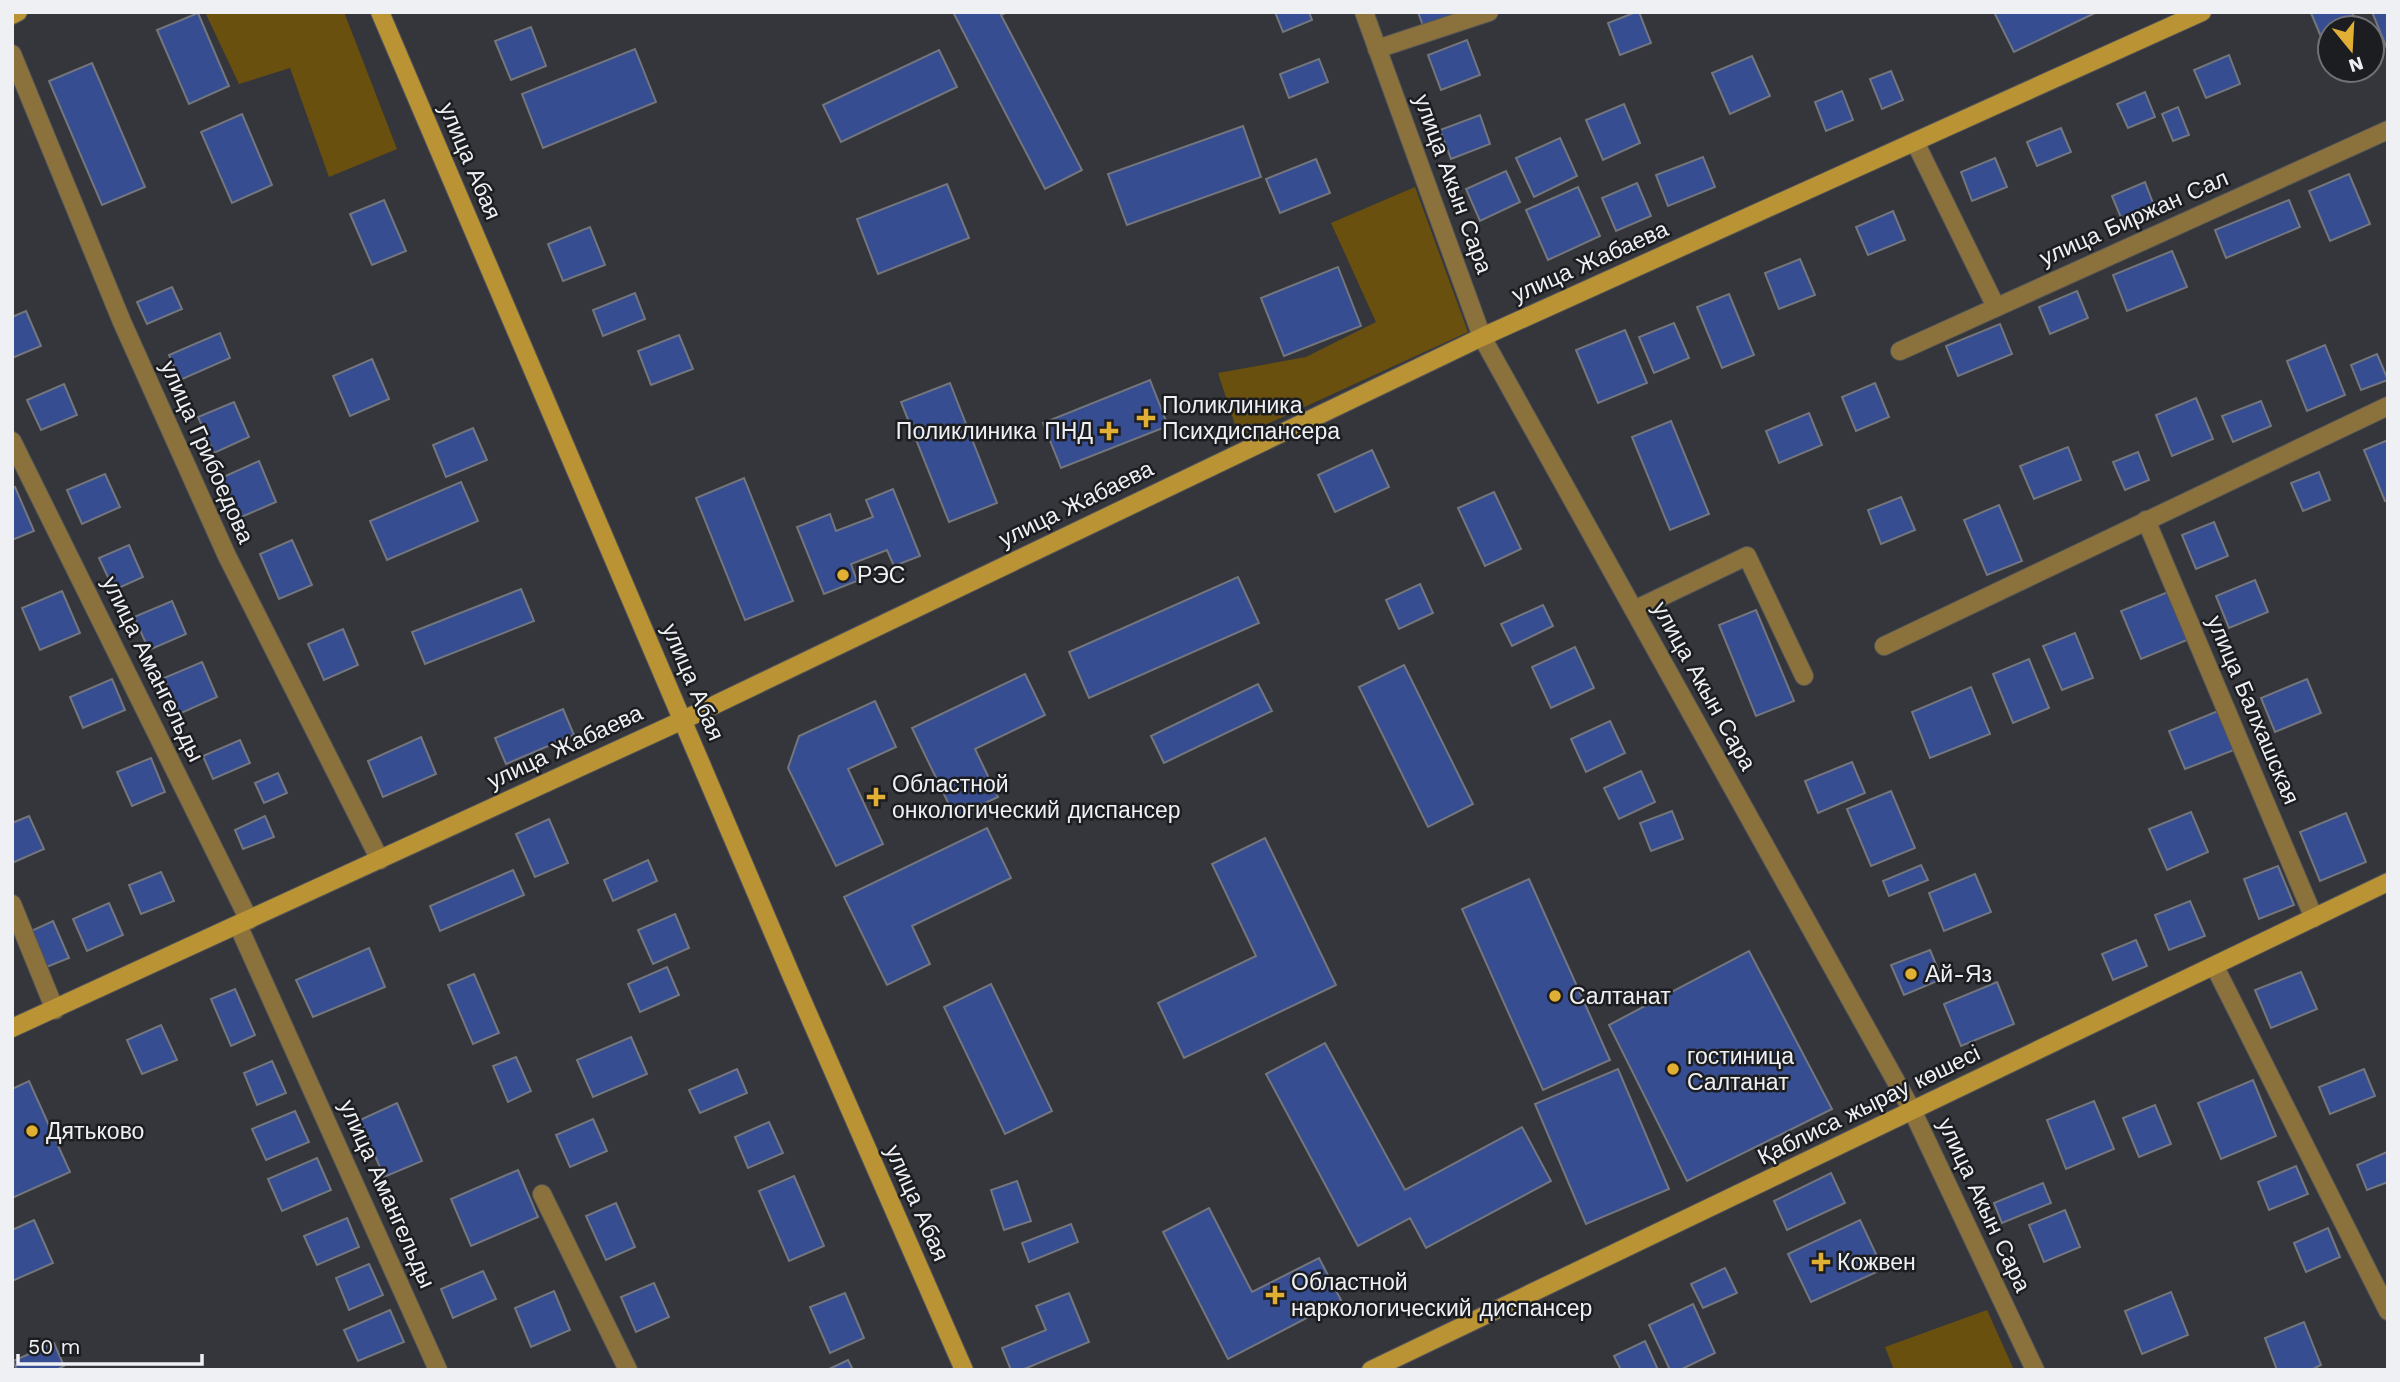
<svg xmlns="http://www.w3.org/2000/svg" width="2400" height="1382" font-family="'Work Sans',sans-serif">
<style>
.green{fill:#6a500f}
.building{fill:#374d91;stroke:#73767c;stroke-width:2}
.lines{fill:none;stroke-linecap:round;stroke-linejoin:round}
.street-casing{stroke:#525458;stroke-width:20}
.secondary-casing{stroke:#525458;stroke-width:20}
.street{stroke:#8b723c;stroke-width:18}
.secondary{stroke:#ba9334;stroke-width:18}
.poi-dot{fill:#e1af34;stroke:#1c1d20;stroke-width:2.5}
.labels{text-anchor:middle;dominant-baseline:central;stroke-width:5;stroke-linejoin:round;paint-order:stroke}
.street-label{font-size:23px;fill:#eef0f3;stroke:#1c1d20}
.poi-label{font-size:23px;fill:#eef0f3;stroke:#1c1d20;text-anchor:start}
</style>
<rect width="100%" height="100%" fill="#34363b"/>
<g class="green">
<polygon points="205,12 344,12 397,149 329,177 290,68 239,84"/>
<polygon points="1415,187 1468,332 1239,437 1218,373 1306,357 1376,322 1331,223"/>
<polygon points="1987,1310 2014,1370 1894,1370 1885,1347"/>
</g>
<g class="building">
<polygon points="953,12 1007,12 1001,15 1082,170 1045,189"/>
<polygon points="1275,12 1309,12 1312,20 1283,32"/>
<polygon points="1418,12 1454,12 1455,14 1423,26"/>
<polygon points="1636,12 1639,12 1651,43 1620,55 1608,23"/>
<polygon points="1994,12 2097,12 2014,52"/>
<polygon points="2352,12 2358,28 2330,28 2330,50 2327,51 2311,13"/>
<polygon points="2372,12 2388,12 2388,51"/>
<polygon points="198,13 229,86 189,104 157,30"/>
<polygon points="531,27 546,66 511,80 495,41"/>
<polygon points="1467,40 1480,75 1441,90 1428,55"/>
<polygon points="635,49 656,102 543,148 522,94"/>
<polygon points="939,50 957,87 841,142 823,105"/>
<polygon points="2229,55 2240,84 2206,98 2194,70"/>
<polygon points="1752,56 1770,96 1730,114 1712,73"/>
<polygon points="1319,59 1328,82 1289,98 1280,74"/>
<polygon points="92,63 145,187 102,205 49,81"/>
<polygon points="1891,71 1903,100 1882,109 1870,79"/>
<polygon points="1842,91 1853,120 1826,131 1815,102"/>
<polygon points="2145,92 2155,117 2128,128 2117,104"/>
<polygon points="1624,104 1640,143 1603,160 1586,120"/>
<polygon points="2178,107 2189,135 2173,141 2162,114"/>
<polygon points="242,114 272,185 232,203 201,132"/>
<polygon points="1480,115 1490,144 1451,159 1440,130"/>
<polygon points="1243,126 1261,177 1127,225 1108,174"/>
<polygon points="2061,128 2071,152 2037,166 2027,142"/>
<polygon points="1560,138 1577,176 1534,197 1516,158"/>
<polygon points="1703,157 1715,187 1668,206 1656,175"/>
<polygon points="1995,158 2007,187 1972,201 1961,172"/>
<polygon points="1316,159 1330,193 1280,213 1266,179"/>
<polygon points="1506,171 1520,202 1480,221 1466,189"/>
<polygon points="2349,174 2370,224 2330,241 2309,191"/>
<polygon points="2145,182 2156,211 2124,225 2112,196"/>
<polygon points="1637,183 1651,216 1616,231 1602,198"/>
<polygon points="947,184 969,238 878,274 857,219"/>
<polygon points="1578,187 1600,236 1548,260 1526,210"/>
<polygon points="384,200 406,251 372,265 350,214"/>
<polygon points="2289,200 2300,227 2226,258 2215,230"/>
<polygon points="1893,211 1905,240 1868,255 1856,227"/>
<polygon points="590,227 605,265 563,281 548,244"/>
<polygon points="2172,251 2187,287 2127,311 2113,275"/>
<polygon points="1800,259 1815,295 1779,309 1765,273"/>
<polygon points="1338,267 1361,326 1284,356 1261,298"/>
<polygon points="172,287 182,309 147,324 137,302"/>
<polygon points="2077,291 2088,318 2050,334 2039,307"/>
<polygon points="635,293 645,319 603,336 593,310"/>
<polygon points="1729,294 1754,355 1722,368 1697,307"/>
<polygon points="26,311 41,346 12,358 12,317"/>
<polygon points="1674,323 1689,358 1654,373 1639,337"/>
<polygon points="2000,324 2012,354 1958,376 1946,346"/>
<polygon points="1625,330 1647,383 1598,403 1576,350"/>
<polygon points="220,333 230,358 180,380 169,355"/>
<polygon points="679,335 693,369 651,385 638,351"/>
<polygon points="2325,345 2345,395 2307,411 2287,361"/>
<polygon points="2377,354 2388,380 2361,390 2351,365"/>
<polygon points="372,359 389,399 350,416 333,376"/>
<polygon points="1150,380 1168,426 1061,468 1043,423"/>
<polygon points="950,383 997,503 949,522 901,402"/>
<polygon points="1875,383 1889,417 1856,431 1842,397"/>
<polygon points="64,384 77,415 41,430 27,400"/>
<polygon points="2196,398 2213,439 2172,456 2156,415"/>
<polygon points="2261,401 2271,426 2233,442 2222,416"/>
<polygon points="234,402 249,437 214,453 198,417"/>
<polygon points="1809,413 1822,445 1779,463 1766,431"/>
<polygon points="1671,421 1709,514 1670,530 1632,437"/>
<polygon points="473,428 487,460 446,477 433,445"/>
<polygon points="2388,440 2388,500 2385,501 2364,450"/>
<polygon points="2068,447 2081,480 2034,499 2020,466"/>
<polygon points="1372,450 1389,487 1335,512 1318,475"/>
<polygon points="2138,452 2149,480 2125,490 2113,462"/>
<polygon points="259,461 276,502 239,518 221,478"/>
<polygon points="2319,472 2330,500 2303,511 2291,483"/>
<polygon points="105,474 120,507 82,524 67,490"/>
<polygon points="744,478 793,601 745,620 696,498"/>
<polygon points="461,482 478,521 387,560 370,521"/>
<polygon points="15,487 34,531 12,540 12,488"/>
<polygon points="893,489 920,556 894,566 887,550 851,564 857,581 824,594 797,527 830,514 836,531 873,517 866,500"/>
<polygon points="1494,492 1521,549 1485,566 1458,508"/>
<polygon points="1901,497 1915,530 1881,544 1868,510"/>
<polygon points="1999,505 2022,561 1987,575 1964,520"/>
<polygon points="2214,522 2228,556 2196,569 2182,535"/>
<polygon points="292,540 312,585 279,599 260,554"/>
<polygon points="129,545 143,577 114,590 99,558"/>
<polygon points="1238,577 1259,623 1089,698 1069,652"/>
<polygon points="2255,580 2268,612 2229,628 2216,596"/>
<polygon points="1420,584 1433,613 1399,629 1386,600"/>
<polygon points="521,589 534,621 425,664 412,632"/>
<polygon points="62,591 80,633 40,650 22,608"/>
<polygon points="2168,592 2187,640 2141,659 2121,611"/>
<polygon points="172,601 186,634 149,650 134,617"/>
<polygon points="1543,605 1553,626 1512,646 1501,624"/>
<polygon points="1756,610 1794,701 1756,716 1719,625"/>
<polygon points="343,629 358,665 324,680 308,644"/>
<polygon points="2075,633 2093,678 2062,690 2043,646"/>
<polygon points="1575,647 1594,688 1551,708 1532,667"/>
<polygon points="2029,659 2049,708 2013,723 1993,674"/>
<polygon points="202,662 217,697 179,714 164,678"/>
<polygon points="1404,665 1473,804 1428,827 1359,687"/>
<polygon points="1025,674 1045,715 975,749 998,797 955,817 912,728"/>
<polygon points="112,679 125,710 83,728 70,697"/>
<polygon points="2307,679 2321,713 2275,732 2261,698"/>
<polygon points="1258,684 1272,711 1164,763 1151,736"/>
<polygon points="1971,687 1990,734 1930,758 1912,712"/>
<polygon points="875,701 896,747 848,769 883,844 836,866 788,768 799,736"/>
<polygon points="563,709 574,735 506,764 495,738"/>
<polygon points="2218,711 2234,750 2185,769 2169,731"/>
<polygon points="1610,721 1625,753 1586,772 1571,739"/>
<polygon points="421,737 436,774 383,797 368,761"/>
<polygon points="240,740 250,763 213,779 203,756"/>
<polygon points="151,758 165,792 132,806 117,772"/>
<polygon points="1852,762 1865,793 1818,813 1805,781"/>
<polygon points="1641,771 1655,802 1619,819 1604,788"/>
<polygon points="278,773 287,793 264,803 255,783"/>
<polygon points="1891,791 1915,848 1871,866 1847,809"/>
<polygon points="1672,811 1683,839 1651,851 1640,823"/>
<polygon points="2191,812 2208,852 2167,870 2149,829"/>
<polygon points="2346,813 2366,862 2320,881 2300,832"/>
<polygon points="29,816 44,849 12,863 12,823"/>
<polygon points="265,816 274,837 243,849 235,830"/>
<polygon points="549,819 568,863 535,877 516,834"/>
<polygon points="987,828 1011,878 912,926 930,964 887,985 844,897"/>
<polygon points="1265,838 1336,985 1184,1058 1158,1003 1256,956 1212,864"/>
<polygon points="648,860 657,881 613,901 604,880"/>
<polygon points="1921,865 1928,880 1889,896 1883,881"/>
<polygon points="2278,866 2294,905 2259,919 2244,879"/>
<polygon points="513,870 524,895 440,931 430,906"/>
<polygon points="161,872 174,901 141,914 129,885"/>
<polygon points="1975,874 1991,912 1944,931 1929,893"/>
<polygon points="1529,879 1610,1060 1543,1090 1462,909"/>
<polygon points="2190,901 2205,936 2169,950 2155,915"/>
<polygon points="109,903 123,935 87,951 73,919"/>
<polygon points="675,914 689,948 653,964 638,930"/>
<polygon points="53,921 69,958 44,968 29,932"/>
<polygon points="2136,940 2147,966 2113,980 2102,954"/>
<polygon points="369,948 385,987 313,1017 296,980"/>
<polygon points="1930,950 1942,979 1904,995 1891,965"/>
<polygon points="1749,951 1832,1109 1687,1181 1609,1025"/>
<polygon points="667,967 679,995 640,1012 628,984"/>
<polygon points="2301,972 2317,1009 2271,1028 2255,990"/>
<polygon points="474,974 499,1033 473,1044 448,985"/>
<polygon points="1997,982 2014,1024 1961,1046 1944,1004"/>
<polygon points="991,984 1052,1111 1005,1134 944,1007"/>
<polygon points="235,989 255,1035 231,1046 211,999"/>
<polygon points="161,1025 177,1060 142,1074 127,1040"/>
<polygon points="631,1037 647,1074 593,1097 577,1060"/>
<polygon points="1325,1043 1405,1190 1522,1127 1551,1181 1426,1248 1410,1218 1358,1246 1266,1074"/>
<polygon points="516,1057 531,1091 508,1102 493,1066"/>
<polygon points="272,1061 286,1093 257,1105 244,1073"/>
<polygon points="737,1069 747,1093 700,1113 689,1090"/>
<polygon points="1618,1069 1669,1189 1586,1224 1535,1104"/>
<polygon points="2364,1069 2375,1096 2330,1114 2319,1087"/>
<polygon points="2253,1080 2276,1136 2221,1159 2198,1103"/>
<polygon points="29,1081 70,1172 12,1198 12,1089"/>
<polygon points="2094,1101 2114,1149 2066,1169 2047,1120"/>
<polygon points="397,1103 422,1161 384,1177 360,1120"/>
<polygon points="2155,1105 2171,1144 2139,1157 2123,1118"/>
<polygon points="295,1111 309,1142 266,1160 252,1129"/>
<polygon points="593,1119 607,1151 570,1167 556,1135"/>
<polygon points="769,1122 783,1153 748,1168 735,1137"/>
<polygon points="2387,1152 2388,1182 2367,1190 2357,1165"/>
<polygon points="317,1158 331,1190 282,1211 268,1179"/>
<polygon points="2296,1166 2308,1194 2269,1210 2258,1182"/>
<polygon points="518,1170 538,1217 471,1246 451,1199"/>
<polygon points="1831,1173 1845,1203 1787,1230 1774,1201"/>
<polygon points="794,1176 824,1246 789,1261 759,1191"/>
<polygon points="1017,1181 1031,1221 1004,1230 991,1190"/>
<polygon points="2043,1183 2051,1203 2002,1223 1994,1203"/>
<polygon points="616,1203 635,1247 606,1260 586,1216"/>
<polygon points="1209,1208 1252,1292 1319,1258 1341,1300 1228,1359 1163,1232"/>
<polygon points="2065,1210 2080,1247 2044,1262 2029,1225"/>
<polygon points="347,1218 359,1247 317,1265 304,1236"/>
<polygon points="34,1220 53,1263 12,1281 12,1230"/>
<polygon points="1860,1220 1883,1269 1811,1302 1788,1254"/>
<polygon points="1071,1224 1078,1242 1029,1262 1022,1243"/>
<polygon points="2328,1228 2340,1257 2306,1272 2294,1243"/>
<polygon points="369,1264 383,1295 349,1310 336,1278"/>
<polygon points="1725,1268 1737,1293 1703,1308 1691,1284"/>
<polygon points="483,1271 496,1299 453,1318 441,1289"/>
<polygon points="654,1283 669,1317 636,1332 621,1297"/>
<polygon points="554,1291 570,1330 531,1347 515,1308"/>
<polygon points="2171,1292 2188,1335 2142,1354 2125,1311"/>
<polygon points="845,1293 864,1338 830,1353 810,1307"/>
<polygon points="1069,1293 1089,1342 1022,1370 1011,1370 1002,1348 1046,1330 1036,1306"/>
<polygon points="1693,1304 1715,1353 1680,1370 1670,1370 1649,1325"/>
<polygon points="390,1310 404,1342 358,1361 344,1330"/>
<polygon points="2304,1322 2321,1365 2311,1370 2277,1370 2265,1338"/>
<polygon points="1645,1341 1658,1370 1621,1370 1614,1356"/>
<polygon points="54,1343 64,1366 56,1370 17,1370 13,1361"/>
<polygon points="848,1360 853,1370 827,1370"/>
</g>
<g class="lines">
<g class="street-casing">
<g id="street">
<polyline points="1364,12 1482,337 1913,1112 2035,1370"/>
<polyline points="1377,49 1489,12"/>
<polyline points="12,54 122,322 227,556 380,860"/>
<polyline points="1915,142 1996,307"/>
<polyline points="1900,351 2388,130"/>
<polyline points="12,441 249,920"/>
<polyline points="2146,520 2314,918"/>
<polyline points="1634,610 1747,556 1804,676"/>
<polyline points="1884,646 2388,406"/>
<polyline points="12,904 55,1010"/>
<polyline points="238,925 438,1370"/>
<polyline points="2215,967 2388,1311"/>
<polyline points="542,1194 628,1370"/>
</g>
</g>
<g class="secondary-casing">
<g id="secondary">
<polyline points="380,12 792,977 964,1370"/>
<polyline points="12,15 18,12"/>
<polyline points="12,1028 683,720 1482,337 2202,12"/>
<polyline points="1371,1370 2388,882"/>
</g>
</g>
<use href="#street" class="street"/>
<use href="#secondary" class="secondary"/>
</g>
<g class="poi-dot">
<path d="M1142.5 407.5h7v7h7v7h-7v7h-7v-7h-7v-7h7z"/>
<path d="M1105.5 420.5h7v7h7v7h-7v7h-7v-7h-7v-7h7z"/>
<circle cx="843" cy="575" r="7"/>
<path d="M872.5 786.5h7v7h7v7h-7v7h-7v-7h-7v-7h7z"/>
<circle cx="1911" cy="974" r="7"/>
<circle cx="1555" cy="996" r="7"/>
<circle cx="1673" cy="1069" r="7"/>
<circle cx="32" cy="1131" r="7"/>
<path d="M1817.5 1251.5h7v7h7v7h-7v7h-7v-7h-7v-7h7z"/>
<path d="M1271.5 1284.5h7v7h7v7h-7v7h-7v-7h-7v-7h7z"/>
</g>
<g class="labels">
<g class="street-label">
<text transform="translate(470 161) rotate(67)">улица Абая</text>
<text transform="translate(1453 184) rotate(70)">улица Акын Сара</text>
<text transform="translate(2134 218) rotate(-24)">улица Биржан Сал</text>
<text transform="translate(1590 262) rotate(-24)">улица Жабаева</text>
<text transform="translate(207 452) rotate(66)">улица Грибоедова</text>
<text transform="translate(1076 504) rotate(-26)">улица Жабаева</text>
<text transform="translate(153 669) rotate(64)">улица Амангельды</text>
<text transform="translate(693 682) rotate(67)">улица Абая</text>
<text transform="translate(1704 686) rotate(61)">улица Акын Сара</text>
<text transform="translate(2253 710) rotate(67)">улица Балхашская</text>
<text transform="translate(565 747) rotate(-25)">улица Жабаева</text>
<text transform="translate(1869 1105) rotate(-26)">Қаблиса жырау көшесі</text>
<text transform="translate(387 1194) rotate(66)">улица Амангельды</text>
<text transform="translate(917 1203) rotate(66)">улица Абая</text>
<text transform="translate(1984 1205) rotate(65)">улица Акын Сара</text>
</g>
<g class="poi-label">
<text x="1162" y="405">Поликлиника<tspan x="1162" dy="26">Психдиспансера</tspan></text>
<text x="1093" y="431" text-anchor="end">Поликлиника ПНД</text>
<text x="857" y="575">РЭС</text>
<text x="892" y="784">Областной<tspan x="892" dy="26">онкологический диспансер</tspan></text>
<text x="1925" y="974">Ай-Яз</text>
<text x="1569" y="996">Салтанат</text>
<text x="1687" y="1056">гостиница<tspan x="1687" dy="26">Салтанат</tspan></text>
<text x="46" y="1131">Дятьково</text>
<text x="1837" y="1262">Кожвен</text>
<text x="1291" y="1282">Областной<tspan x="1291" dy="26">наркологический диспансер</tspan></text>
</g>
</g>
<rect width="2400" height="1382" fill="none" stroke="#eef0f3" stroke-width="28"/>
<g transform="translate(2351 49) rotate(162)"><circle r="33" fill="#1c1d20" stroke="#707174" stroke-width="2"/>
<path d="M0-5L12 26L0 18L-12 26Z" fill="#e1af34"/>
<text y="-10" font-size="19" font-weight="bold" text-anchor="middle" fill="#eef0f3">N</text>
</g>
<path d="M18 1354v10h184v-10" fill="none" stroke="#eef0f3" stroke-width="3.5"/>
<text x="28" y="1354" font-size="21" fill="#eef0f3" stroke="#1c1d20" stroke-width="5" paint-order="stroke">50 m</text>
</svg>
